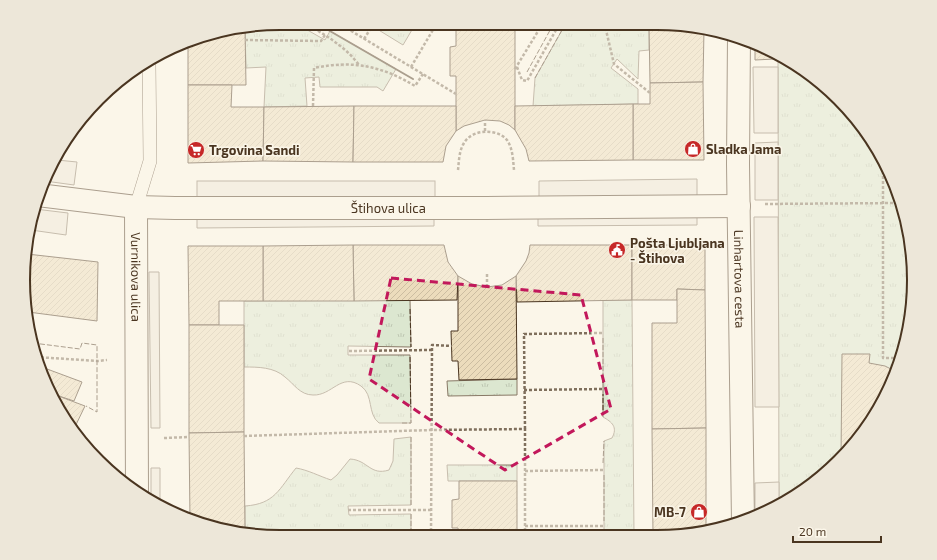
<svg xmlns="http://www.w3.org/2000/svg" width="937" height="560" font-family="'Exo 2',sans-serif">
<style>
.grass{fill:url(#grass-tufts);stroke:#887966}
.parking{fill:#ede7d9;stroke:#887966}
.building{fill:url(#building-hatch);stroke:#4a3520}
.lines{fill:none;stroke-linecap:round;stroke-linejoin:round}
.service-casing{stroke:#4a3520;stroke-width:14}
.minor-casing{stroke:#4a3520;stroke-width:24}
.path{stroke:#7f6f5c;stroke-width:2.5;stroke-dasharray:3 2;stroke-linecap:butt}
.service{stroke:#fbf6e9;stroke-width:13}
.minor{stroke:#fbf6e9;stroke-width:22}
.fence{stroke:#4a3520;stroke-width:1;stroke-dasharray:5 2;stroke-linecap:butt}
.wall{stroke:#4a3520;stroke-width:2}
.marked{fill:none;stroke:#c2185b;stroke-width:3;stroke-dasharray:8 5;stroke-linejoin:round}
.labels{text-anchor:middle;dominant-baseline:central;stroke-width:3;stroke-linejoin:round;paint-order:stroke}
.poi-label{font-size:13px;font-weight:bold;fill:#4a3520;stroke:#fbf6e9;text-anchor:start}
.street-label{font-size:13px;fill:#4a3520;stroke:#fbf6e9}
.rim{fill:none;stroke:#4a3520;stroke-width:2}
</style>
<defs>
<pattern id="grass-tufts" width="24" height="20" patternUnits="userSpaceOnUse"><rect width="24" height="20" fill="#dce7d0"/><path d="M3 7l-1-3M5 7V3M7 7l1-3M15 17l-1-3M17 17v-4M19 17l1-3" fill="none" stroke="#bec7b2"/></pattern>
<pattern id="building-hatch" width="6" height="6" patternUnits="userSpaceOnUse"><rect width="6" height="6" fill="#ecdcbc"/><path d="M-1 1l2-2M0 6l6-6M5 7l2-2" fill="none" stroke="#ccbda1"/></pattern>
</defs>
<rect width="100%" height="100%" fill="#fbf6e9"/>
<g class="grass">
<polygon points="280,23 295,23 325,40 330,31 396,69 383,91 377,87 320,87 319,77 305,78 307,106 264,107 266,67 246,68 245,29"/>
<polygon points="380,23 416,23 403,45 377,29"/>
<polygon points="566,23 649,24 649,50 639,51 638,79 617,59 611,68 638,89 638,104 533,106 535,78"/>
<polygon points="778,55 800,66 871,137 909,230 909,330 871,423 839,462 786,502 779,506"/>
<path d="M 410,300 L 411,347 L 348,346 L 348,355 L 410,355 L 411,423 L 379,423 C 367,414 374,395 361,386 C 341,372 332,396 313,395 C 300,395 294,384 285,377 C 274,367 258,367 244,367 L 244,301 Z"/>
<path d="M 603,300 L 632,300 L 634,536 L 531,536 L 530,530 L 604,530 L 604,441 L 612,438 C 618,427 612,422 603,417 Z"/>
<polygon points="517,379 517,395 448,396 447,381"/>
<path d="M 411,437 L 411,505 L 348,506 L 349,515 L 411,514 L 411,536 L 263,536 L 245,533 L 245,506 C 275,504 279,489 296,468 C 308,470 319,476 331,480 L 337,475 L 350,459 C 368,460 370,476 389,470 L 393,461 L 394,439 Z"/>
<polygon points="447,465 517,465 517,481 448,481"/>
</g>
<g class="parking">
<polygon points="753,67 778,67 778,133 754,133"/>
<polygon points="778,142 778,200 755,200 755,143"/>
<polygon points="57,160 77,162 74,185 45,181"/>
<polygon points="697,179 697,197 539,199 539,181"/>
<rect x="197" y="181" width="238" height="19"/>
<polygon points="35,209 68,213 66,235 31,230"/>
<polygon points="538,215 697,215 697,225 538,226"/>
<polygon points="434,216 434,226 197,228 197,218"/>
<polygon points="754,217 778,217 779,407 755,407"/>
<polygon points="149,272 159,272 160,428 151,428"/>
<polygon points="151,468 160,468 160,505 151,501"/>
<polygon points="779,482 779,506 755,516 755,483"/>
</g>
<g class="building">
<polygon points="649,24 674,24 704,29 703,82 650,83"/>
<polygon points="515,27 515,130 509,125 500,121 485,120 464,126 456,131 456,76 450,76 450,47 456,46 456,29"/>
<polygon points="245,29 246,85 188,85 188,42 198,37"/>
<polygon points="755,44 775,54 775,59 755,60"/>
<polygon points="703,82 704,160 633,160 633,104 650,104 650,83"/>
<polygon points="188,85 232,85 231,107 264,107 263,161 188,163"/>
<polygon points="633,104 633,160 529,161 526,149 515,130 515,106"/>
<polygon points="354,106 353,162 263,161 264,107"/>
<polygon points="354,106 456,106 456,131 446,146 443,162 353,162"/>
<polygon points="353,245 444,245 448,262 458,276 457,300 354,301"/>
<polygon points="353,245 354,301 263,301 263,246"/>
<polygon points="530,245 632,245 632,300 517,302 516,276 526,261 529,253"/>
<polygon points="632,245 705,245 705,290 677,289 677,300 632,300"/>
<polygon points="188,246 263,246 263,301 219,301 219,325 189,325"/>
<polygon points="27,254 98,262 97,321 28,312 23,280"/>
<polygon points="458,276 472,284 487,287 502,285 516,276 517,379 459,380 458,361 452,361 451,331 458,331"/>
<polygon points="677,289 705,290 706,428 652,429 652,323 677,323"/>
<polygon points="189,325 244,325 244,432 189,433"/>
<polygon points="842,354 870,354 869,363 885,366 893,370 871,423 841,459"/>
<polygon points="39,366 82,382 74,401 53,394"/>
<polygon points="53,394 85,406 73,431"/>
<polygon points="706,428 706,530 678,536 653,536 652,429"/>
<polygon points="244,432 245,533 197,523 190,520 189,433"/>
<polygon points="459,481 517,481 517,536 459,536 458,528 452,528 452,500 459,499"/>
</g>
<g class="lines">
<g class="service-casing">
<polyline id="service" points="136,207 150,161 149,63"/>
</g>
<g class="minor-casing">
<g id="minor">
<path id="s1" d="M 739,36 L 738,164 L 743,522"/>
<path id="s2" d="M 38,195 L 136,207 L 175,208 L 486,208 L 739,206"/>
<path id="s3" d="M 136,207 L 137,493"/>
</g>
</g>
<g class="path">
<path d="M 305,23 C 325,35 345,46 359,65"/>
<polyline points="338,23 456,94"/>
<polyline points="607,23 606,30 614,64 650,93"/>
<polyline points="364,39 374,23"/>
<polyline points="245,40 321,41 325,35"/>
<polyline points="411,67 437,23"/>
<polyline points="517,67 522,80 527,81 560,23"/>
<polyline points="515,69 543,23"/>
<path d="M 313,106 L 314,68 C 353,60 382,66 415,86 L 423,74"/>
<polyline points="485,131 485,120"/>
<polyline points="883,166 883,358 898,358"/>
<path d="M 458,170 C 459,161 459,151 464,143 C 472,129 497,128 507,140 C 513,149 513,160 514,170"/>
<polyline points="765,204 898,203"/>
<polyline points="487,287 487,274"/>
<polyline points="349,351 432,350"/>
<polyline points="36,357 98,361 107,360"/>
<polyline points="524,390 603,389"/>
<polyline points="525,429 524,334 603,333"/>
<polyline points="244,436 431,430 525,429 525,536"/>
<polyline points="164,438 189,437"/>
<polyline points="525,471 604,470"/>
<polyline points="348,510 432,510"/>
<polyline points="525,526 604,526"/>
<polyline points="431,536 432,345 452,346"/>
</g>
<use href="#service" class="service"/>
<use href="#minor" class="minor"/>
<g class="fence">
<polyline points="527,72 554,23"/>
<polyline points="535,78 566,23"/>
<polyline points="410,309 411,347"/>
<polyline points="603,338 603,383"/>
<polyline points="33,343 80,349 82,343 97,345 97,412 86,406"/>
<polyline points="603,417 603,394"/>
<polyline points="402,423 411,423 410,355"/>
<polyline points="603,463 604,441"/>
<polyline points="604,475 604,521"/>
<polyline points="411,505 411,437"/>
<polyline points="411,514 411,536"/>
</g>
<polyline class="wall" points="316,23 413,79"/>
</g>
<path d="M0 0H937V560H0ZM 391,278 L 581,295 L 611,409 L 505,470 L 369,379 Z" fill="#fbf6e9" fill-opacity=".55" fill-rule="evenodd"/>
<path class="marked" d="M 391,278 L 581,295 L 611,409 L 505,470 L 369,379 Z"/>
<defs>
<g id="shop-disc" transform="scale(0.9)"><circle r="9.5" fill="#c62828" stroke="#fbf6e9"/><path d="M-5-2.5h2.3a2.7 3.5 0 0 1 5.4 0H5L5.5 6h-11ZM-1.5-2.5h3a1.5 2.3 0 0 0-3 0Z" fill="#fff"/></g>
<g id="supermarket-disc" transform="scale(0.9)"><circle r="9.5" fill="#c62828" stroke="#fbf6e9"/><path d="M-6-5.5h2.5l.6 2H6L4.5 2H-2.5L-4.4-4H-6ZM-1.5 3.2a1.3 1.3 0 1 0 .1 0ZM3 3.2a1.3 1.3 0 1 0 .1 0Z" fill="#fff"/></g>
<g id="civic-disc" transform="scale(0.9)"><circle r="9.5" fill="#c62828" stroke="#fbf6e9"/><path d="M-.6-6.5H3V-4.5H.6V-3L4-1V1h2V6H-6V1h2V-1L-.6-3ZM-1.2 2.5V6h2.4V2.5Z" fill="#fff"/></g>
</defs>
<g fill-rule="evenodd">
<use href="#shop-disc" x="693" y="149"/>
<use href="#supermarket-disc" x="196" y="150"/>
<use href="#civic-disc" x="617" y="250"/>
<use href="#shop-disc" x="699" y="512"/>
</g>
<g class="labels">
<g class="poi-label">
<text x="706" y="149">Sladka Jama</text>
<text x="209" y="150">Trgovina Sandi</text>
<text x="630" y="243">Pošta Ljubljana<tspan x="630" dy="15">- Štihova</tspan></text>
<text x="686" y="512" text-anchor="end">MB-7</text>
</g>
<g class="street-label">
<text stroke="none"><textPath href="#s2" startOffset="351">Štihova ulica</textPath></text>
<text stroke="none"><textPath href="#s3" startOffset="70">Vurnikova ulica</textPath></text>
<text stroke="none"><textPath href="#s1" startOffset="243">Linhartova cesta</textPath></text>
</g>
</g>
<path d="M0 0H937V560H0ZM280 30H657A250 250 0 0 1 907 280V280A250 250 0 0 1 657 530H280A250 250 0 0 1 30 280V280A250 250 0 0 1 280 30Z" fill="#ede7d9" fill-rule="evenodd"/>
<path class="rim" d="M280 30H657A250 250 0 0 1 907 280V280A250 250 0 0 1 657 530H280A250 250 0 0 1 30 280V280A250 250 0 0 1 280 30Z"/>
<path d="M793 536v6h88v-6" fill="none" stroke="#4a3520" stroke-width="2"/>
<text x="799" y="536" font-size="12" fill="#4a3520" stroke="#fbf6e9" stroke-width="3" paint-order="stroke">20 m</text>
</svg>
